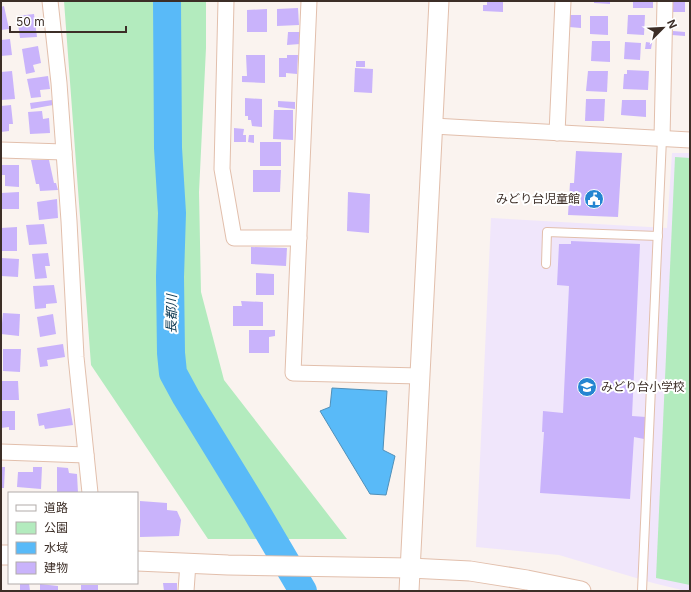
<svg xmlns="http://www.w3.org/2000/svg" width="691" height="592" viewBox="0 0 691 592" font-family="Inter,'Noto Sans JP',sans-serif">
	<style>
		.education { fill: #f0e6fb }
		.green { fill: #b3ebbe }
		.water { fill: #59baf8; stroke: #5090b9 }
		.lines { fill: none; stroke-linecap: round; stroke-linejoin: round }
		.river { stroke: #59baf8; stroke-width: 28 }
		.building { fill: #c9b3fb }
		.service-casing { stroke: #e2bfac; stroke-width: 10 }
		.minor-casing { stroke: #e2bfac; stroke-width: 17 }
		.tertiary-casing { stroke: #e2bfac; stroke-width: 21 }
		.service { stroke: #fff; stroke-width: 8 }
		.minor { stroke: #fff; stroke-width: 15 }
		.tertiary { stroke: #fff; stroke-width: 19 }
		.labels { text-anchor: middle; stroke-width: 4; stroke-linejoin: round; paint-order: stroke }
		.poi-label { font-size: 12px; fill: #3c2e27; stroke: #fff; text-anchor: end }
		.water-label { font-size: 13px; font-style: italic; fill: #103a53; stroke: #fff }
	</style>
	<rect width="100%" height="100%" fill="#faf3ef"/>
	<path class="education" d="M672 153H690V591H686L653 583 559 555 476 547 491 218 667 228Z"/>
	<g class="green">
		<path d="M64 1H206V48L199 192 201 292 224 380 347 539H208L91 365Z"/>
		<path d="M675 157 690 158V585L656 578Z"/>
	</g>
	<path class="water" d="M332 388 387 391 383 450 395 456 386 495 370 494 320 411 330 407Z"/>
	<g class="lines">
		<path class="river" d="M167 1 168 148 172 213 170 277 171 353 173 373 186 397 256 511 303 591"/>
	</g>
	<g class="building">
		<path d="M487 1H503V12L483 11V5H487Z"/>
		<path d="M594 1H610V4L594 3Z"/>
		<rect x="633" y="1" width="20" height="7"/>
		<rect x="673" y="1" width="12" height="11"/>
		<path d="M4 6 9 29 1 30V7Z"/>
		<path d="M298 8 299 25 277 26V9Z"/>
		<path d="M267 9V32H247V10Z"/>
		<path d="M34 14 37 37 20 38 17 16Z"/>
		<path d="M570 15H581V28L569 27Z"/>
		<path d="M628 15H645L644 35 627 34Z"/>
		<path d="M590 16H608V35L590 34Z"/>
		<path d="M673 31 685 32V36L672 35Z"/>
		<path d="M288 32H300V44L287 45Z"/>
		<path d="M10 39 12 55 1 56V40Z"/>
		<path d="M592 41H610V62L591 61Z"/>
		<path d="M625 42 641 43 640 60 624 59Z"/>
		<path d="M646 42 652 43 651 49H645Z"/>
		<path d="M38 46 41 63 33 65 35 72 26 74 22 49Z"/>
		<path d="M246 55H265V83L242 82V76H247Z"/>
		<path d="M287 55H298L297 74 286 73V77H279V58H287Z"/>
		<rect x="356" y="61" width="9" height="6"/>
		<path d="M355 68 373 69 372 93 354 92Z"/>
		<path d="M627 70 649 71 648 90 623 89 624 74H627Z"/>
		<path d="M12 71 15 99 1 100V72Z"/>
		<path d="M588 71H608L607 92 586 91Z"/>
		<path d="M48 76 50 89 40 90 41 97 31 98 27 79Z"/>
		<path d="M245 98 262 99V127L252 126 251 120H248V116H245Z"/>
		<path d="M586 99H605L604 121H585Z"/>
		<path d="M52 100 53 105 31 109 30 103Z"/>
		<path d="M622 100H646V117L621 115Z"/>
		<path d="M278 101 295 102V109L278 107Z"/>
		<path d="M11 105 13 124H9V131L1 132V106Z"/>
		<path d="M274 110H293V140L273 139Z"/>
		<path d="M42 111 43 119 49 118 50 133 30 134 28 112Z"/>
		<path d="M234 128 244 129 243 135H246V142H234Z"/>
		<path d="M249 135H254V143L248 142Z"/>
		<rect x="260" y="142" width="21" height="24"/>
		<path d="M576 151 622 153 618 217 568 215 570 183H574Z"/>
		<path d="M31 160H49L54 183H56L58 190 40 191 39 184H36Z"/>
		<path d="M1 165H19V187L5 186V175H1Z"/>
		<path d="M253 170H281L280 192H253Z"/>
		<path d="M19 192V209H2L1 193Z"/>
		<path d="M348 192 370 194 369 233 347 231Z"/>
		<path d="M57 199 58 218 39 220 37 202Z"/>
		<path d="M44 224 47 244 29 245 26 225Z"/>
		<path d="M17 227V251H1V228Z"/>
		<path d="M571 241 640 244 632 416 646 417 644 439 634 437 630 499 540 493 544 432H542L543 411 563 413 569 286 557 285 559 244H571Z"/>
		<path d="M251 247 287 248 286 266 251 264Z"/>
		<path d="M48 253 50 266H45L47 278 35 279 32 254Z"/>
		<path d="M1 258 19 259 18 277 1 276Z"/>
		<path d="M256 273 274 274V295H256Z"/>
		<path d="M54 285 57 303 46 304V308L35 309 33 286Z"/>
		<path d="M241 301 263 302V326H233V306H242Z"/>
		<path d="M3 313 20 314 19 336 1 334Z"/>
		<path d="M53 314 56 334 40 337 37 317Z"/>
		<path d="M249 330H275V336L269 337V353H249Z"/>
		<path d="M63 344 65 357 47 360 48 366 40 367 37 348Z"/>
		<path d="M3 349H21L20 372 3 371Z"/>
		<path d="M1 381H18L19 400H1Z"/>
		<path d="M70 408 73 425 45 429 44 425 39 426 37 414Z"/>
		<path d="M1 411H15V430H9V427L1 428Z"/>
		<path d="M1 467H5L4 488H1Z"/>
		<path d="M33 467H42L41 489 17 487 18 472H33Z"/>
		<path d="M57 467 68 468 69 473 77 474 78 493H57Z"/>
		<path d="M140 501 167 503V510L177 511 181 520 179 536 140 537Z"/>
		<path d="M20 583H29L30 591H20Z"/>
		<path d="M163 583H177V591H164Z"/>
		<path d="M40 584 58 586V591H40Z"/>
		<rect x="81" y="585" width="17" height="6"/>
	</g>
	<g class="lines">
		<defs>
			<g id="service">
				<path d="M546 264 547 232 658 236"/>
				<path d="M642 591 662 138"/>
			</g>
			<g id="minor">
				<path d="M50 1 59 83 69 221 76 357 90 493"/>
				<path d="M226 1 222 169 234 238H299"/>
				<path d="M309 1 293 373 420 376"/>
				<path d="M433 126 690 140"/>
				<path d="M557 133 563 1"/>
				<path d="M662 138 665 1"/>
				<path d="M1 150 64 152"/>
				<path d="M1 452 86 455"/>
				<path d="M186 591 188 563"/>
			</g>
			<g id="tertiary">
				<path d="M1 555H9"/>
				<path d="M137 561 228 565 410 568 470 571 527 580 581 591"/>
				<path d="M409 591 439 1"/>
			</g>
		</defs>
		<use href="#service" class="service-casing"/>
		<use href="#minor" class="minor-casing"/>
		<use href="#tertiary" class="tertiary-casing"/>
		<use href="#service" class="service"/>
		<use href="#minor" class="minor"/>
		<use href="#tertiary" class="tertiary"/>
	</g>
	<defs>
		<symbol id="civic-disc" viewBox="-11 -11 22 22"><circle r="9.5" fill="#2485d1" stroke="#fff"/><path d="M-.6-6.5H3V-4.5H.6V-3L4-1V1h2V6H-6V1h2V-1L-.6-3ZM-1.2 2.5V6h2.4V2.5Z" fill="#fff"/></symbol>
		<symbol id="school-disc" viewBox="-11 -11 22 22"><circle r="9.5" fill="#2485d1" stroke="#fff"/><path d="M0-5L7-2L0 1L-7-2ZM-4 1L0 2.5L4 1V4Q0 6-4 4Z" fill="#fff"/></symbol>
	</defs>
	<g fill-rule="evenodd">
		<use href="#civic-disc" x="583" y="188" width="22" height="22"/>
		<use href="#school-disc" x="576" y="376" width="22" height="22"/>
	</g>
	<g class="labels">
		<g class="poi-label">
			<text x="580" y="203">みどり台児童館</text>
			<text x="601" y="391" text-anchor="start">みどり台小学校</text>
		</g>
		<g class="water-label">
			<text transform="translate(171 314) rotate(-89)" y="5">長都川</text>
		</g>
	</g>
	<rect width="691" height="592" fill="none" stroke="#3c2e27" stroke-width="4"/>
	<rect x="8" y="492" width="130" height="92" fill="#ffffff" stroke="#b1aba9"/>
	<rect x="16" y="505" width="20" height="6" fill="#ffffff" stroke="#b1aba9"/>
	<text x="44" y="512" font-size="12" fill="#3c2e27">道路</text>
	<rect x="16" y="522" width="20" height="12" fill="#b3ebbe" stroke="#b1aba9"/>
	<text x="44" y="532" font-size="12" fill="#3c2e27">公園</text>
	<rect x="16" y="542" width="20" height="12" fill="#59baf8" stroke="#b1aba9"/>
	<text x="44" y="552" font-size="12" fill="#3c2e27">水域</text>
	<rect x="16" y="562" width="20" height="12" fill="#c9b3fb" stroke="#b1aba9"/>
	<text x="44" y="572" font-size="12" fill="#3c2e27">建物</text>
	<g transform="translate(663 28) rotate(66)" stroke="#ffffff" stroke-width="3" paint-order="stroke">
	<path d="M0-3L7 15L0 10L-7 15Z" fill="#3c2e27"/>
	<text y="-6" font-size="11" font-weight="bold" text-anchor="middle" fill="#3c2e27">N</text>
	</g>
	<path d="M10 26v6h116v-6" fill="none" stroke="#3c2e27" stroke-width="2"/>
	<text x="16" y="26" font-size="12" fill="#3c2e27" stroke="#ffffff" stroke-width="3" paint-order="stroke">50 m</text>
</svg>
